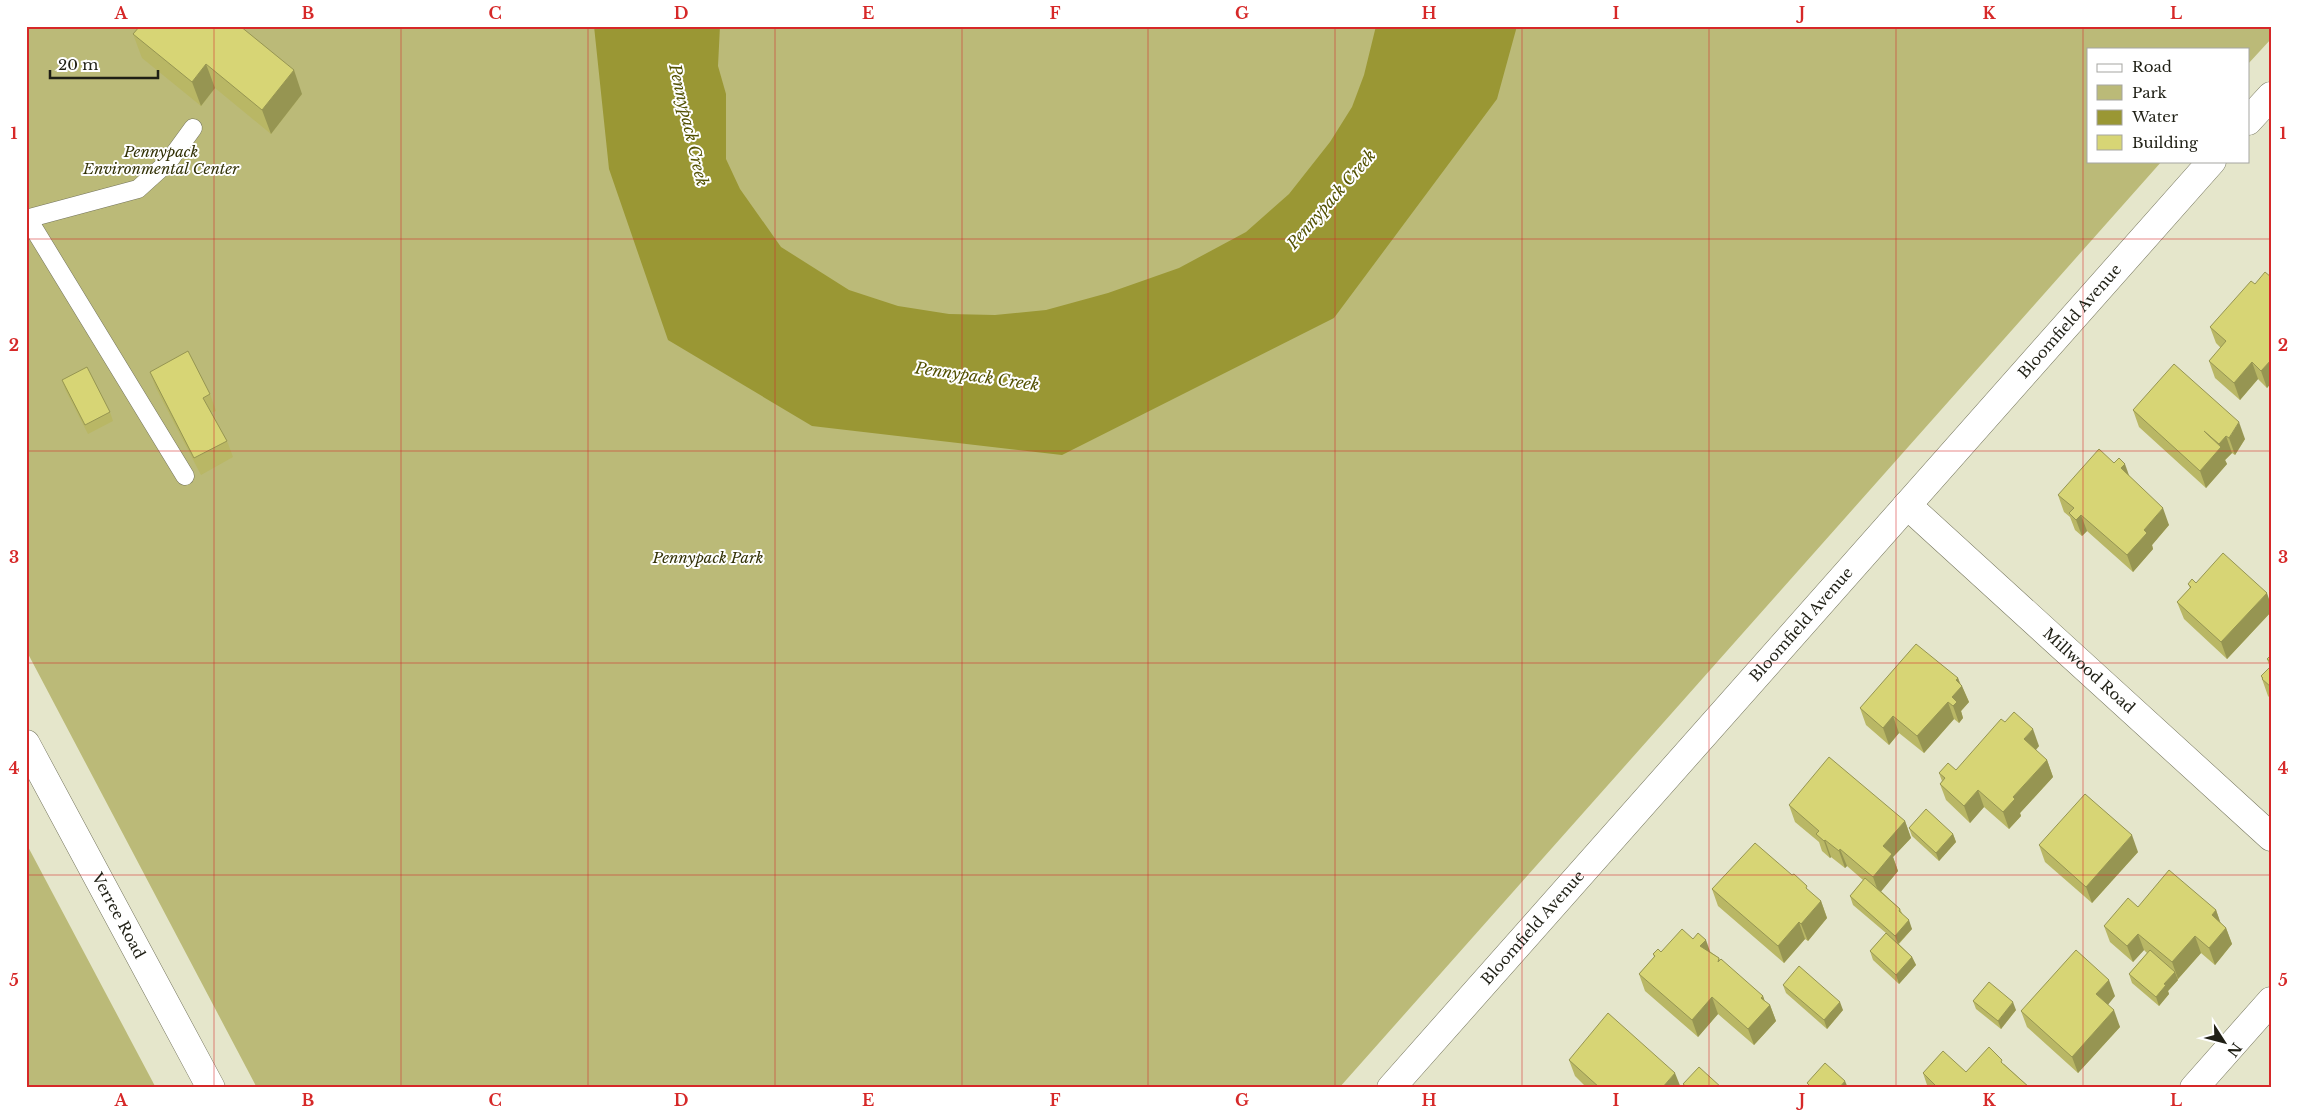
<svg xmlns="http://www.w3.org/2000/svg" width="2297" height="1114" viewBox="0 0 2297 1114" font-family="'Libre Baskerville',serif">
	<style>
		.green { fill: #bbba78 }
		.water { fill: #9a9734 }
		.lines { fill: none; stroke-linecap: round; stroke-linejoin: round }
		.lane-casing { stroke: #75755d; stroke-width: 19 }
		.street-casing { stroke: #75755d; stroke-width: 29 }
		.secondary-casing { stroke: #75755d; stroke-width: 29 }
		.lane { stroke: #fff; stroke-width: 18 }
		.street { stroke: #fff; stroke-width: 28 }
		.secondary { stroke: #fff; stroke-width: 28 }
		.wall { fill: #b9b765 }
		.shaded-wall { fill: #969552 }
		.building { fill: #d7d575; stroke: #969552 }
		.grid { fill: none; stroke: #d62828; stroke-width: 1; stroke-opacity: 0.55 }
		.labels { text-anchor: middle; stroke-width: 4; stroke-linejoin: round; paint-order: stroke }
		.park-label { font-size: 15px; font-style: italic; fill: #333207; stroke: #fff }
		.street-label { font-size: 15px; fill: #1f1f15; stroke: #fff }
		.water-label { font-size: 16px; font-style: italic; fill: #535102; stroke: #fff }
		.neatline { fill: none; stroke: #d62828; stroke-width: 2 }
		.grid-label { font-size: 16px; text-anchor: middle; font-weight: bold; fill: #d62828 }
	</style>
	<rect width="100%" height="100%" fill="#e5e6cb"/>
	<g class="green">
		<path d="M26 26H2271V39L2248 64V49H2088V161H2162L1339 1088H257L26 650Z"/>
		<path d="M26 843 156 1088H26Z"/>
	</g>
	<path class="water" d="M594 26H720L718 66 726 94V159L740 189 781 247 849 290 898 306 949 314 995 315 1046 310 1108 293 1179 268 1246 232 1289 194 1330 142 1352 107 1364 75 1376 26H1517L1497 99 1334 318 1062 455 812 426 668 340 609 169Z"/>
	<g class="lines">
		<defs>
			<g id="lane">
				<path d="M26 219 138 189 169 161 193 128"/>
				<path d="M28 219 185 476"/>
			</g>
			<g id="street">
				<path d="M2248 121 2271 96"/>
				<path id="s1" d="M1907 505 2271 837"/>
				<path id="s2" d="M1391 1088 2212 161"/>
				<path d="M2194 1088 2271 1001"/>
			</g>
			<g id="secondary">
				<path id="s3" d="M26 744 211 1088"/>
			</g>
		</defs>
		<use href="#lane" class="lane-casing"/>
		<use href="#street" class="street-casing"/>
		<use href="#secondary" class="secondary-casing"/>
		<use href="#lane" class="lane"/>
		<use href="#street" class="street"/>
		<use href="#secondary" class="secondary"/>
	</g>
	<g class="wall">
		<path d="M133 34 302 94 271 134 215 88 201 106 142 58Z"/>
		<path d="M2271 277V383L2267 388 2258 379 2240 400 2215 378 2209 361 2221 348 2216 343 2210 327 2255 284Z"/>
		<path d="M150 372 210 394 216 411 211 413 227 441 233 457 201 475 156 388Z"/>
		<path d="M62 380 110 412 113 421 88 434 65 389Z"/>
		<path d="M2133 410 2245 439 2235 455 2232 453 2225 460 2227 464 2206 488 2139 427Z"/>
		<path d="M2129 476 2169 525 2152 545 2153 549 2133 572 2087 531 2082 536 2075 530 2070 517 2064 512 2058 495Z"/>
		<path d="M2196 583 2271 605V612L2227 659 2184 619 2177 602 2190 588 2188 584Z"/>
		<path d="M2271 655V699L2268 696 2261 676 2270 667 2267 659Z"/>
		<path d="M1958 678 1969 702 1961 711 1963 718 1959 723 1954 719 1924 753 1899 733 1889 745 1866 725 1860 708Z"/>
		<path d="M2005 722 2039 746 2036 750 2047 760 2053 777 2020 813 2021 816 2009 829 1984 807 1970 823 1946 800 1940 784 1942 781 1939 773 1956 770Z"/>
		<path d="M1789 805 1905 821 1911 838 1893 857 1898 871 1881 891 1900 909 1903 915 1912 929 1899 944 1912 957 1916 965 1899 984 1873 960 1870 951 1886 933 1853 905 1850 896 1863 880 1847 866 1845 868 1831 857 1830 858 1822 851 1819 842 1795 822Z"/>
		<path d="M1909 828 1953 834 1956 842 1939 861 1912 836Z"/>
		<path d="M2039 845 2138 852 2092 903 2045 862Z"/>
		<path d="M1712 889 1809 891 1821 901 1827 918 1808 941 1805 939 1784 963 1718 906Z"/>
		<path d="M2138 907 2216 910 2220 922 2226 928 2232 944 2215 965 2201 953 2178 979H2177L2178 980 2168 991 2169 994 2159 1006 2132 983 2129 974 2147 953 2144 950 2133 962 2110 942 2104 926Z"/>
		<path d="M1693 939 1719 958 1720 960 1763 996 1764 1000 1770 1005 1776 1021 1754 1045 1718 1014 1698 1037 1645 991 1639 974 1654 957 1653 954 1661 952Z"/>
		<path d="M1783 985 1843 1010 1827 1029 1786 993Z"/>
		<path d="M2115 996 2108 1004 2120 1027 2078 1073 2027 1027 2021 1011Z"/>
		<path d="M1973 1001 2016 1010 2001 1029 1976 1009Z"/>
		<path d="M1569 1060 1681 1088H1587L1575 1076Z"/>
		<path d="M2004 1064 2030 1088H1928L1923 1073 1966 1072Z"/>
	</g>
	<g class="shaded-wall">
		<path d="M206 64 215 88 201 106 192 82Z"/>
		<path d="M294 70 302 94 271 134 262 110Z"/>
		<path d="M2271 360V383L2267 388 2261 371Z"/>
		<path d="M2252 362 2258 379 2240 400 2234 383Z"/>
		<path d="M2239 422 2245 439 2235 455 2229 438Z"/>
		<path d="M2226 436 2232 453 2225 460 2227 464 2206 488 2200 471 2220 448 2219 444Z"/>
		<path d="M2125 464 2131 481 2121 468Z"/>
		<path d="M2163 508 2169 525 2152 545 2153 549 2133 572 2127 555 2144 530Z"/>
		<path d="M2081 515 2087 531 2082 536 2076 520Z"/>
		<path d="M2267 593 2271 605V612L2227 659 2221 642Z"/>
		<path d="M1958 678 1961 687 1962 686 1969 702 1961 711 1963 718 1959 723 1953 706 1952 697 1956 680Z"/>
		<path d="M1948 702 1954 719 1924 753 1917 736Z"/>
		<path d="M1893 716 1899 733 1889 745 1883 728Z"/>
		<path d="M2033 729 2039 746 2030 756 2024 739Z"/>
		<path d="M2047 760 2053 777 2020 813 2021 816 2009 829 2003 812 2013 797Z"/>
		<path d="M1978 790 1984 807 1970 823 1964 806Z"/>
		<path d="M1905 821 1911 838 1893 857 1898 871 1879 894 1873 877 1883 846Z"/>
		<path d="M1953 834 1956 842 1939 861 1936 853Z"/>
		<path d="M2132 835 2138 852 2092 903 2086 887Z"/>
		<path d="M1825 840 1831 857 1830 858 1824 841Z"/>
		<path d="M1840 849 1847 866 1845 868 1839 851Z"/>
		<path d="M1821 901 1827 918 1808 941 1801 924Z"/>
		<path d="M2216 910 2222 927 2212 915Z"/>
		<path d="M1909 920 1912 929 1898 944 1895 936Z"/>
		<path d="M1799 922 1805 939 1784 963 1778 946Z"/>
		<path d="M2226 928 2232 944 2215 965 2209 948Z"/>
		<path d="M2138 934 2144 950 2133 962 2127 946Z"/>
		<path d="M2195 936 2201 953 2178 979 2172 962Z"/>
		<path d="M1706 940 1712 957 1700 946Z"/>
		<path d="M1912 957 1916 965 1899 984 1896 975Z"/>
		<path d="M2175 972 2178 980 2168 991 2169 994 2159 1006 2156 997 2164 984Z"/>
		<path d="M2109 980 2115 996 2103 1011 2096 994Z"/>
		<path d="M1763 996 1767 1007 1770 1005 1776 1021 1754 1045 1748 1029Z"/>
		<path d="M1712 997 1718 1014 1698 1037 1692 1020Z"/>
		<path d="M1840 1002 1843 1010 1827 1029 1824 1020Z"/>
		<path d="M2013 1002 2016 1010 2001 1029 1998 1021Z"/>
		<path d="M2114 1010 2120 1027 2078 1073 2072 1057Z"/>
		<path d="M1675 1073 1681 1088H1662Z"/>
		<path d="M1845 1081 1848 1088H1839Z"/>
	</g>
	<g class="building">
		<path d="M140 26H240L294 70 262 110 206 64 192 82 133 34Z"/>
		<path d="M2265 272 2271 277V360L2261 371 2252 362 2234 383 2209 361 2226 341 2210 327 2251 281 2255 284Z"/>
		<path d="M188 351 210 394 203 398 227 441 194 458 150 372Z"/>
		<path d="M2174 364 2239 422 2229 438 2226 436 2219 444 2204 431 2221 447 2200 471 2133 410Z"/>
		<path d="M87 367 110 412 85 425 62 380Z"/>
		<path d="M2099 449 2114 463 2119 458 2125 464 2121 468 2163 508 2144 530 2147 533 2127 555 2081 515 2076 520 2069 513 2074 508 2058 495Z"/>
		<path d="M2223 553 2267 593 2221 642 2177 602 2191 587 2188 584 2192 579 2196 583Z"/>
		<path d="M1916 644 1958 678 1956 680 1962 686 1952 697 1957 702 1953 706 1948 702 1917 736 1893 716 1883 728 1860 708Z"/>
		<path d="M2271 655V662L2267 659Z"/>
		<path d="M2271 666V687L2262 679 2263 678 2261 676Z"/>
		<path d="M2014 712 2033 729 2024 739 2047 760 2013 797 2015 799 2003 812 1978 790 1964 806 1940 784 1945 778 1939 773 1948 763 1956 770 2001 719 2005 722Z"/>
		<path d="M1829 757 1905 821 1883 846 1892 854 1873 877 1840 849 1839 851 1825 840 1824 841 1816 834 1819 831 1789 805Z"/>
		<path d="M2085 794 2132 835 2086 887 2039 845Z"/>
		<path d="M1926 809 1953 834 1936 853 1909 828Z"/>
		<path d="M1755 843 1792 875 1794 874 1807 886 1806 888 1821 901 1801 924 1799 922 1778 946 1712 889Z"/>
		<path d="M2169 870 2216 910 2212 915 2226 928 2209 948 2195 936 2172 962 2138 934 2127 946 2104 926 2128 898 2138 907Z"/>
		<path d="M1865 878 1900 909 1899 911 1909 920 1895 936 1850 896Z"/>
		<path d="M1682 929 1693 939 1698 933 1706 940 1700 946 1719 958 1718 962 1721 959 1763 996 1761 998 1770 1005 1748 1029 1712 997 1692 1020 1639 974 1655 956 1653 954 1658 949 1661 952Z"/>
		<path d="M1886 933 1912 957 1896 975 1870 951Z"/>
		<path d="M2076 950 2109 980 2096 994 2114 1010 2072 1057 2021 1011Z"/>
		<path d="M2150 950 2175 972 2164 984 2166 985 2156 997 2129 974Z"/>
		<path d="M1799 966 1840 1002 1824 1020 1783 985Z"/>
		<path d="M1989 982 2013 1002 1998 1021 1973 1001Z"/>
		<path d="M1608 1013 1675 1073 1662 1088H1600L1569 1060Z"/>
		<path d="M1989 1047 2002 1060 2001 1062 2030 1088H1938L1923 1073 1943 1051 1966 1072Z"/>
		<path d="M1825 1063 1845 1081 1839 1088H1812L1807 1083Z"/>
		<path d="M1699 1067 1722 1088H1688L1683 1084Z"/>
	</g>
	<path class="grid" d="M214 26V1088M401 26V1088M588 26V1088M775 26V1088M962 26V1088M1148 26V1088M1335 26V1088M1522 26V1088M1709 26V1088M1896 26V1088M2083 26V1088M26 239H2271M26 451H2271M26 663H2271M26 875H2271"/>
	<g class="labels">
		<g class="park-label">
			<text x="161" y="157">Pennypack<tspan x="161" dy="17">Environmental Center</tspan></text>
			<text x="708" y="563">Pennypack Park</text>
		</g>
		<g class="street-label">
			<text dy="5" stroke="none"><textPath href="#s2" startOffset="1024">Bloomfield Avenue</textPath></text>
			<text dy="5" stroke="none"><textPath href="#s2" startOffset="619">Bloomfield Avenue</textPath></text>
			<text dy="5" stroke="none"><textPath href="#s1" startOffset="246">Millwood Road</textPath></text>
			<text dy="5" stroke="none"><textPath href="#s3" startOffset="195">Verree Road</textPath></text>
			<text dy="5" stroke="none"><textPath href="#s2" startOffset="214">Bloomfield Avenue</textPath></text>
		</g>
		<g class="water-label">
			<text transform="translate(689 125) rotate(77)" y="6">Pennypack Creek</text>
			<text transform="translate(1331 199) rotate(-49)" y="6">Pennypack Creek</text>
			<text transform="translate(977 376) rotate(8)" y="6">Pennypack Creek</text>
		</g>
	</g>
	<rect width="2297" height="1114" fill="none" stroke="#ffffff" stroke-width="55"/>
	<rect x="2087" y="48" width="162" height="115" fill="#ffffff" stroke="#a5a5a1"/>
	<rect x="2097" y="64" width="25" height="8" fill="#ffffff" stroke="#a5a5a1"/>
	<text x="2132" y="72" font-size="15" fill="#1f1f15">Road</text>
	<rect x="2097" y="85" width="25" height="15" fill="#bbba78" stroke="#a5a5a1"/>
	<text x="2132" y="98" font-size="15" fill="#1f1f15">Park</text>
	<rect x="2097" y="110" width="25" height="15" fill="#9a9734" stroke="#a5a5a1"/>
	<text x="2132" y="122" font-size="15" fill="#1f1f15">Water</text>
	<rect x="2097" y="135" width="25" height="15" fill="#d7d575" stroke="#a5a5a1"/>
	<text x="2132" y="148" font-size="15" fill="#1f1f15">Building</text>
	<g transform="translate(2224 1042) rotate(126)" stroke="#ffffff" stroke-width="4" paint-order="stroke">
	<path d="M0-4L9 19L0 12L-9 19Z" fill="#1f1f15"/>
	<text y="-8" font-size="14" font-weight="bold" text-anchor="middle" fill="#1f1f15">N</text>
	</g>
	<path d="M50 70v8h108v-8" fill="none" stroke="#1f1f15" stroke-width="2.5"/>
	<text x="58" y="70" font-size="15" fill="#1f1f15" stroke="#ffffff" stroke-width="4" paint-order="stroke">20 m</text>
	<rect x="28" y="28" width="2242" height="1058" class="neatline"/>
	<g class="grid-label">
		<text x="121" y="19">A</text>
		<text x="308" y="19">B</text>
		<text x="495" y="19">C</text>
		<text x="681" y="19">D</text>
		<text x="868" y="19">E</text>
		<text x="1055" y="19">F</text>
		<text x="1242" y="19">G</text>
		<text x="1429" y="19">H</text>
		<text x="1616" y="19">I</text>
		<text x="1802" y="19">J</text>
		<text x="1989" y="19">K</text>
		<text x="2176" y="19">L</text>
		<text x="14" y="139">1</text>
		<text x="2283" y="139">1</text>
		<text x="14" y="351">2</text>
		<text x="2283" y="351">2</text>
		<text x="14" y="563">3</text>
		<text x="2283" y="563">3</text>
		<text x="14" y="774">4</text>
		<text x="2283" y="774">4</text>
		<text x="14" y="986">5</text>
		<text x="2283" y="986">5</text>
		<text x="121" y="1106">A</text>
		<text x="308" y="1106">B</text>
		<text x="495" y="1106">C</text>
		<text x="681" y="1106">D</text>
		<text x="868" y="1106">E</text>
		<text x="1055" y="1106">F</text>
		<text x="1242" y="1106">G</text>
		<text x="1429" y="1106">H</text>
		<text x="1616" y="1106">I</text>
		<text x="1802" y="1106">J</text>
		<text x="1989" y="1106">K</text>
		<text x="2176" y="1106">L</text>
	</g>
</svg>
